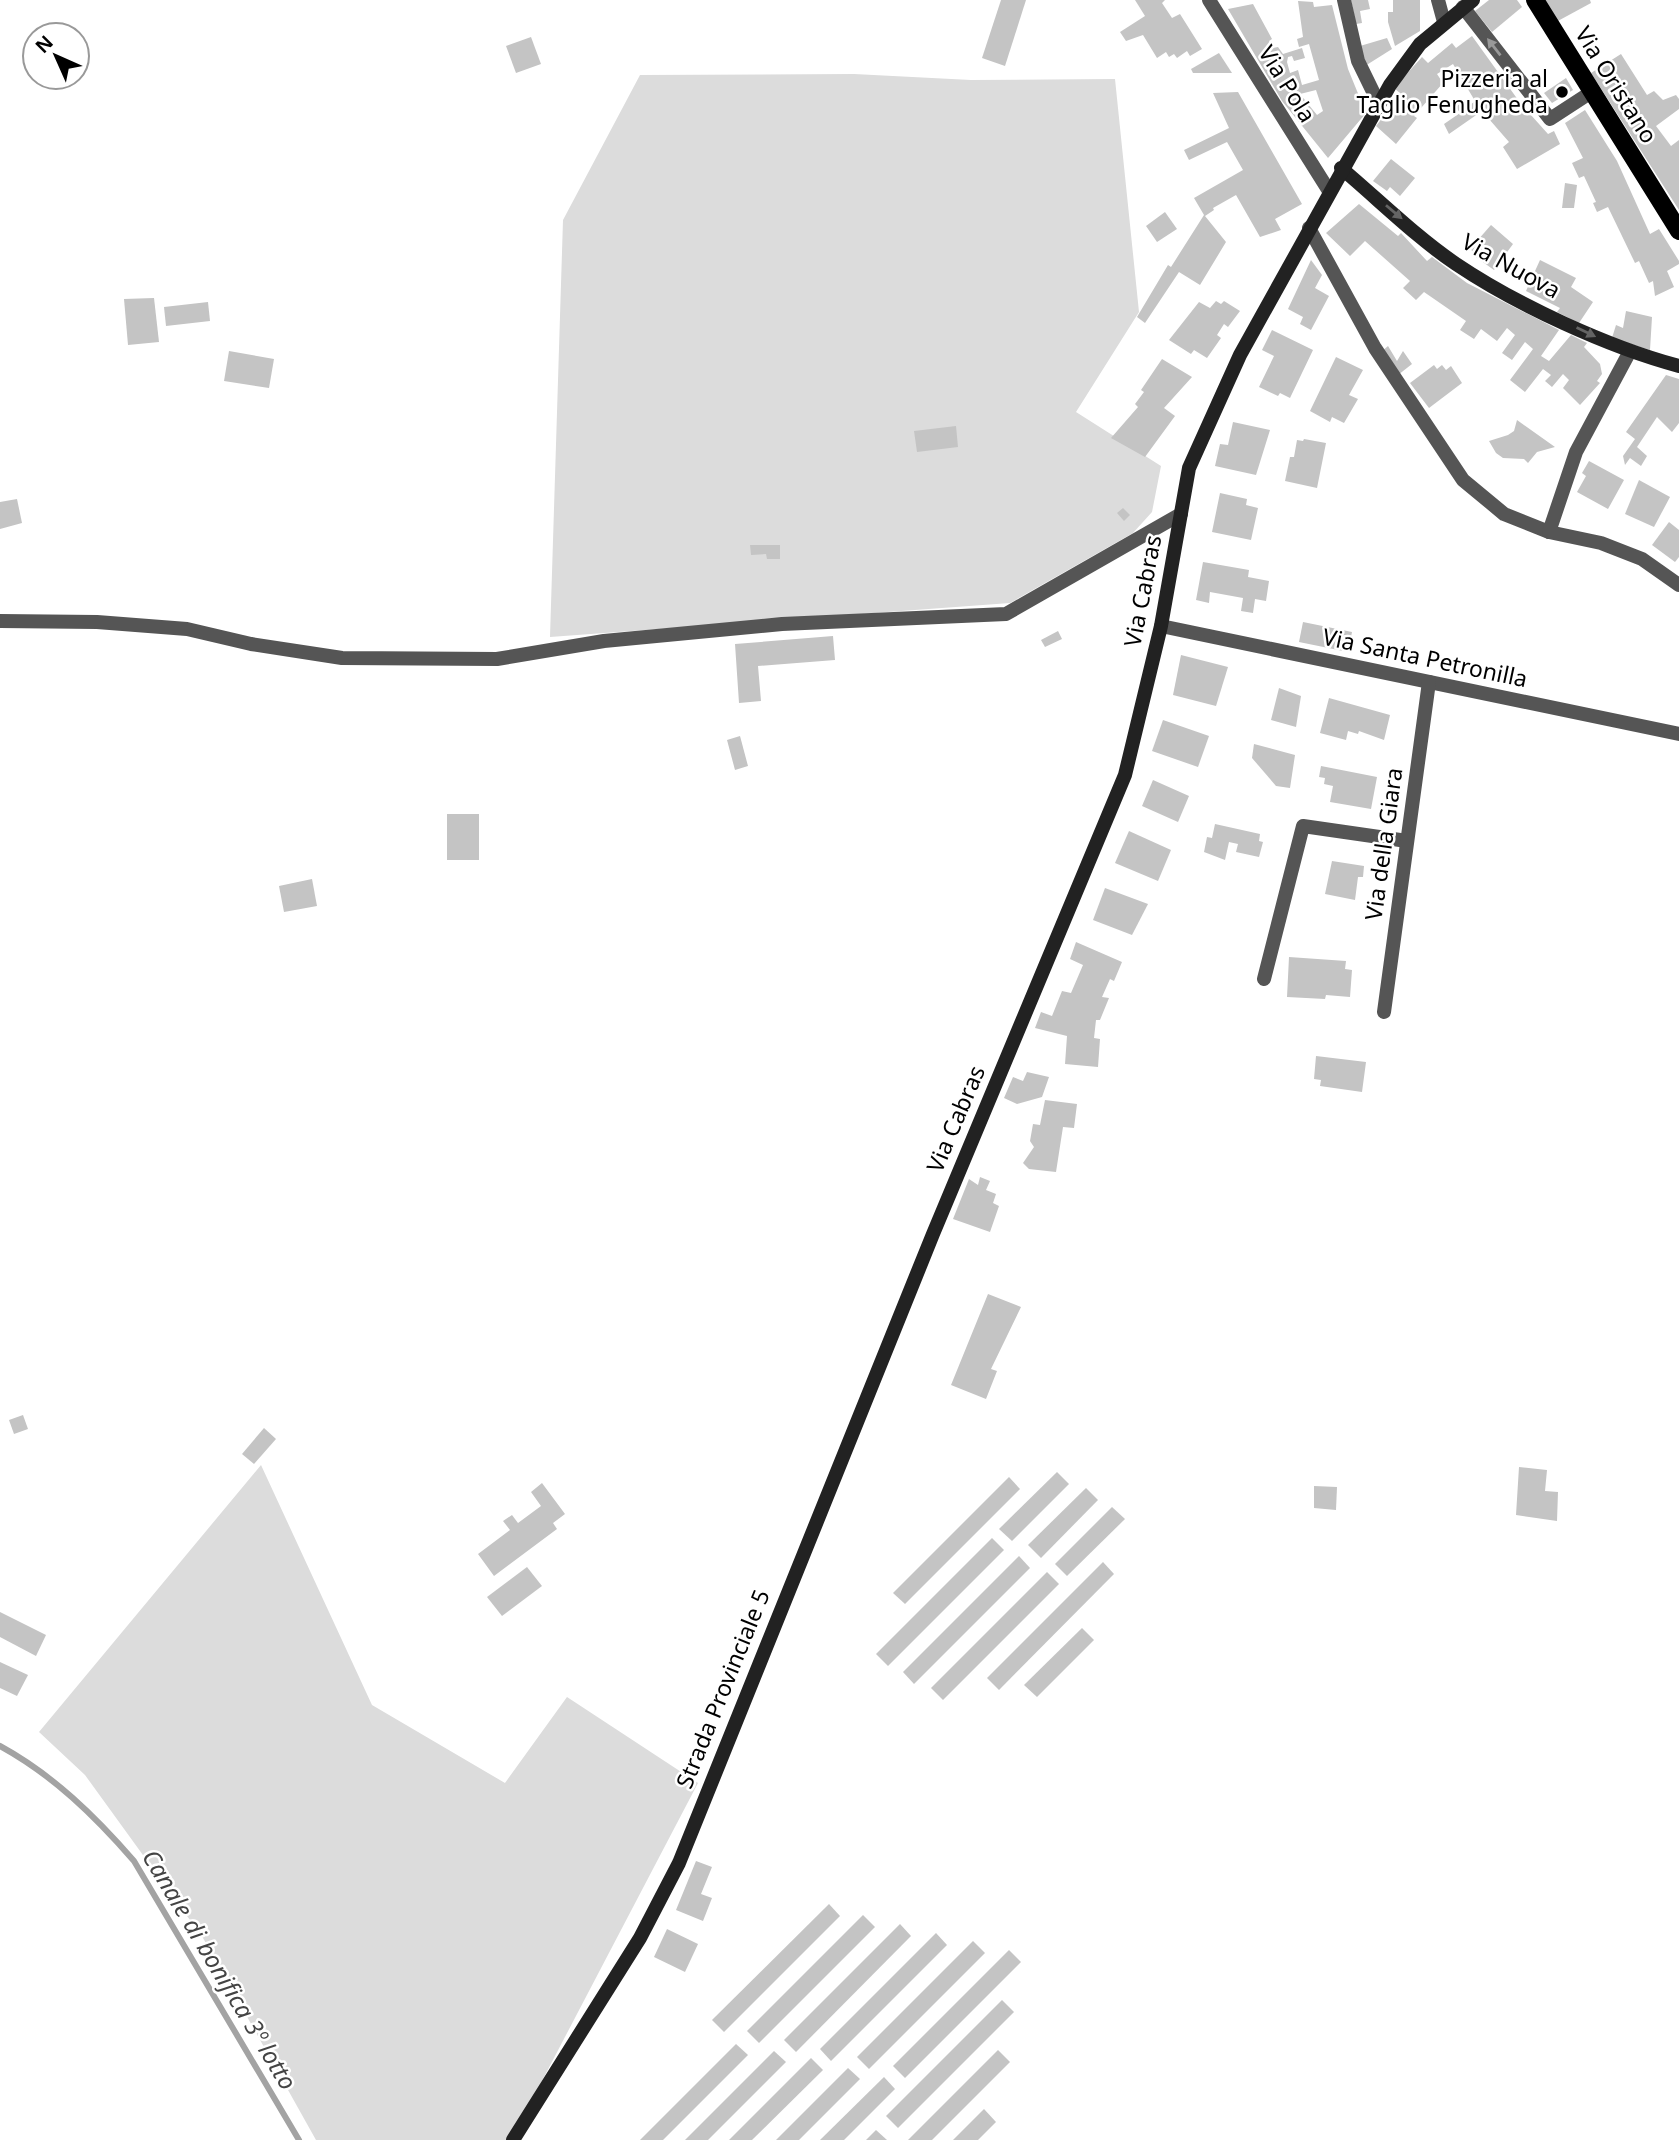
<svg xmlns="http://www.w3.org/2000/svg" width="1679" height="2140" viewBox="0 0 1679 2140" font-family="'Noto Sans',sans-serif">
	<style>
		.green { fill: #dcdcdc }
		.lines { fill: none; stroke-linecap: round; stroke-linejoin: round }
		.stream { stroke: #a3a3a3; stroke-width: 6 }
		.building { fill: #c4c4c4; fill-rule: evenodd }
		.street { stroke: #555; stroke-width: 14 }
		.secondary { stroke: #222; stroke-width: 14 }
		.primary { stroke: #000; stroke-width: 18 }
		.oneway { fill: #999 }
		.oneway2 { fill: #646464 }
		.poi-dot { fill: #000; stroke: #fff; stroke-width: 2.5 }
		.labels { text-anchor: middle; stroke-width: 5; stroke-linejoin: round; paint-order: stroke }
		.poi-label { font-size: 23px; fill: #000; stroke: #fff; text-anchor: end }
		.street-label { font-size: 23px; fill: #000; stroke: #fff }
		.water-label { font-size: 24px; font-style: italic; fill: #444; stroke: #fff }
	</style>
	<rect width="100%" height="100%" fill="#fff"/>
	<g class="green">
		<path d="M854 74 971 80 1115 79 1139 312 1076 412 1161 466 1152 512 1133 533 1010 603 550 637 563 220 640 75Z"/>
		<path d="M261 1465 372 1705 505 1783 567 1697 698 1783 511 2140H316L203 1938 85 1775 39 1732Z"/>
	</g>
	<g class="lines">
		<path class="stream" d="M0 1746C53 1775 95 1816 134 1861L299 2140"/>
	</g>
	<g class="building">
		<path d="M1001 0H1026L1005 66 982 58Z"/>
		<path d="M1135 0H1165L1162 3 1172 18 1180 14 1202 49 1190 56 1187 51 1177 58 1174 54 1169 57 1166 52 1157 58 1143 35 1126 41 1120 32 1145 16Z"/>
		<path d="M1351 0H1368L1370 9 1360 11 1362 23 1356 24Z"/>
		<path d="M1393 0H1420V31L1395 46 1388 22V12H1393Z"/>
		<path d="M1489 0H1517L1522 7 1492 32 1475 11Z"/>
		<path d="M1543 0H1590L1591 3 1556 22Z"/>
		<path d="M1298 1 1313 2 1314 7 1332 5 1348 69 1366 113 1328 158 1282 101 1228 9 1253 4 1272 39 1269 41 1273 48 1278 47 1283 54 1302 48 1305 58 1294 61 1292 56 1288 57 1287 62 1290 73 1298 70 1302 85 1319 80 1309 44 1299 47 1297 39 1303 37ZM1316 90 1323 111 1317 115 1300 94Z"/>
		<path d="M1472 36 1521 104 1548 134 1554 131 1560 144 1517 169 1503 147 1509 142 1482 111 1449 134 1444 124 1460 113 1456 107 1464 100 1469 106 1475 101 1453 64 1437 74 1443 83 1414 116 1417 118 1396 144 1376 126 1401 94 1394 88 1422 57 1428 63 1452 43 1456 48Z"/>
		<path d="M531 37 541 64 516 73 506 46Z"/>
		<path d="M1387 38 1392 49 1365 66 1360 46Z"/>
		<path d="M1219 53 1232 73H1193L1191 69Z"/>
		<path d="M1621 54 1647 95 1654 91 1663 100 1676 95 1679 99V109L1656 126 1671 146 1679 140V210L1591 73Z"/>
		<path d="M1566 78 1573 90 1552 103 1544 93Z"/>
		<path d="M1238 92 1302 204 1275 219 1281 230 1260 237 1236 195 1213 208 1214 210 1205 216 1226 242 1200 285 1179 272 1145 323 1137 317 1168 265 1171 267 1204 215 1194 198 1243 170 1227 142 1189 160 1184 150 1229 128 1213 93Z"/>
		<path d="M1585 110 1617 161 1650 234 1659 229 1679 261V264L1667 271 1674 287 1655 296 1653 281 1649 283 1639 261 1635 263 1608 207 1597 212 1593 203 1596 202 1584 176 1579 178 1572 163 1583 158 1565 123Z"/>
		<path d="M1391 159 1415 178 1400 196 1390 187 1387 191 1373 181Z"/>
		<path d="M1565 183 1577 185 1574 208H1562Z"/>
		<path d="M1359 204 1398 236 1401 233 1427 261 1432 257 1467 283 1559 330 1541 356 1549 361 1571 335 1587 343 1584 347 1600 364 1602 374 1597 381 1600 383 1580 405 1563 388 1569 380 1563 374 1552 387 1545 381 1551 375 1543 369 1525 392 1510 380 1533 349 1525 342 1512 360 1502 353 1515 335 1507 328 1497 341 1481 329 1474 339 1460 330 1466 321 1424 292 1416 300 1403 288 1410 281 1365 241 1350 256 1326 233Z"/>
		<path d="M1165 212 1177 229 1157 242 1146 226Z"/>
		<path d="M1491 225 1513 244 1494 270 1473 255 1475 253 1470 249Z"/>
		<path d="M1311 260 1322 275 1315 288 1329 296 1311 330 1300 324 1303 317 1288 309Z"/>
		<path d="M1540 260 1576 278 1571 287 1593 302 1579 323 1557 312 1560 308 1526 291Z"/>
		<path d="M154 298 159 342 128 345 124 299Z"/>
		<path d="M1216 301 1221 304 1224 301 1240 311 1228 327 1224 324 1217 335 1221 338 1207 358 1194 350 1191 354 1169 340 1199 302 1210 308Z"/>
		<path d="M208 302 210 321 166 326 164 307Z"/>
		<path d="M1626 311 1652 317 1650 350 1612 338 1616 325 1623 328Z"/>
		<path d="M1272 330 1313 350 1290 398 1280 393 1278 396 1259 387 1274 356 1262 350Z"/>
		<path d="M1388 346 1397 361 1403 351 1412 364 1398 375 1381 352Z"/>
		<path d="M229 351 274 359 269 388 224 381Z"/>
		<path d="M1336 357 1363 370 1349 395 1358 399 1344 423 1332 417 1330 422 1310 411Z"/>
		<path d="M1162 359 1192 377 1164 408 1175 416 1145 457 1111 438 1138 407 1135 404 1144 392 1141 390Z"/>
		<path d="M1434 365 1437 369 1442 365 1446 370 1451 366 1462 383 1429 408 1410 383Z"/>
		<path d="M1666 375 1679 379V423L1672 432 1657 417 1637 447 1647 456 1641 466 1630 458 1625 465 1623 456 1635 439 1626 432Z"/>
		<path d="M1517 420 1555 447 1537 452 1528 463 1524 459 1503 458 1496 453 1489 441 1508 435 1514 431Z"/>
		<path d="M1233 422 1270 430 1256 475 1215 466 1220 444 1228 445Z"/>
		<path d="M956 426 958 447 917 452 914 431Z"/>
		<path d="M1304 439 1326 443 1317 488 1285 481 1290 457H1294L1297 440 1303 441Z"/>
		<path d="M1589 461 1624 480 1608 509 1577 492 1586 476 1582 473Z"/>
		<path d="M1639 480 1670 497 1654 527 1625 514Z"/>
		<path d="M1220 493 1247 499 1246 505 1258 508 1251 540 1212 532Z"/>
		<path d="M17 499 22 523 0 529V502Z"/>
		<path d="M1123 508 1130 515 1124 521 1117 513Z"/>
		<path d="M1669 522 1679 530V557L1675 562 1652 545Z"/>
		<path d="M750 545H780V559H767L766 554 751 555Z"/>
		<path d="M1203 562 1249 570 1248 577 1269 581 1266 601 1255 599 1253 613 1241 611 1243 598 1210 592 1209 603 1196 600Z"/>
		<path d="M1303 622 1352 632 1348 652 1299 642Z"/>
		<path d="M1058 631 1062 639 1045 647 1041 640Z"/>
		<path d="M833 636 835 660 758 666 761 701 739 703 735 644Z"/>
		<path d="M1181 655 1228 667 1216 706 1173 695Z"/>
		<path d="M1279 688 1301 696 1296 727 1271 720Z"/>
		<path d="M1329 698 1390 715 1384 740 1359 731 1358 734 1348 731 1346 740 1320 733Z"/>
		<path d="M1163 720 1209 736 1198 767 1152 751Z"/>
		<path d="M740 736 748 766 735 770 727 740Z"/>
		<path d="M1254 744 1295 755 1290 788 1276 786 1252 758Z"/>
		<path d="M1321 766 1377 777 1371 809 1330 802 1333 786 1324 784 1325 778 1319 777Z"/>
		<path d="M1153 780 1189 796 1178 822 1142 806Z"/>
		<rect x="447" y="814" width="32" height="46"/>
		<path d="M1215 824 1260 834 1259 841 1263 842 1259 857 1236 852 1238 844 1229 842 1225 860 1204 852 1207 837 1212 838Z"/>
		<path d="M1129 831 1171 850 1158 881 1115 863Z"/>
		<path d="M1332 861 1364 866 1363 877H1358L1355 900 1325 894Z"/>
		<path d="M312 879 317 906 284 912 279 886Z"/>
		<path d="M1105 888 1148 904 1132 935 1093 920Z"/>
		<path d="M1076 942 1122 962 1114 981 1110 979 1102 997 1109 998 1100 1020H1096L1094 1038 1100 1039 1098 1067 1065 1064 1067 1036 1035 1028 1041 1012 1052 1016 1062 991 1071 993 1083 965 1070 959Z"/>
		<path d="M1289 957 1346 961 1345 969 1352 970 1350 997 1326 995 1325 999 1287 997Z"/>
		<path d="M1316 1056 1366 1062 1362 1092 1320 1086 1321 1080 1314 1079Z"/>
		<path d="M1027 1072 1049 1077 1042 1097 1017 1104 1004 1098 1013 1077 1023 1081Z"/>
		<path d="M1045 1100 1077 1104 1074 1128 1063 1127 1056 1172 1029 1169 1023 1163 1034 1147 1030 1141 1033 1124 1040 1125Z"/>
		<path d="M980 1177 990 1181 986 1190 996 1194 993 1203 999 1206 990 1232 953 1219 969 1179 978 1185Z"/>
		<path d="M988 1294 1021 1307 991 1369 997 1371 986 1399 951 1385Z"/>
		<path d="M23 1415 28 1429 14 1434 9 1420Z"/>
		<path d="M264 1428 276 1439 254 1464 242 1454Z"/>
		<path d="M1519 1467 1547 1470 1545 1491 1558 1492 1557 1521 1516 1515Z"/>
		<path d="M1057 1472 1069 1484 1012 1541 999 1529Z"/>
		<path d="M1009 1477 1020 1489 905 1604 893 1593Z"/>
		<path d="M542 1483 565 1514 553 1523 557 1529 494 1576 478 1554 510 1530 503 1521 512 1515 518 1523 541 1506 531 1492Z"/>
		<path d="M1314 1486 1337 1487 1336 1510 1314 1508Z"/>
		<path d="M1086 1488 1098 1500 1041 1558 1028 1545Z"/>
		<path d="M1112 1507 1125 1519 1067 1576 1055 1564Z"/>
		<path d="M992 1538 1004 1550 888 1666 876 1654Z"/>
		<path d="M1019 1556 1030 1568 914 1684 903 1672Z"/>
		<path d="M1103 1562 1114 1574 999 1690 987 1678Z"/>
		<path d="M527 1567 542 1586 502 1616 487 1597Z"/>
		<path d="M1047 1572 1059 1584 943 1700 931 1688Z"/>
		<path d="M0 1612 46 1635 36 1656 0 1637Z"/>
		<path d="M1082 1628 1094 1640 1037 1697 1024 1685Z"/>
		<path d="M0 1662 28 1675 17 1696 0 1688Z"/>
		<path d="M696 1861 712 1867 701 1894 712 1898 703 1921 676 1910Z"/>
		<path d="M829 1904 840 1916 724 2032 712 2020Z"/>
		<path d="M863 1915 875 1927 759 2043 747 2031Z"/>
		<path d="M900 1924 911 1936 796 2052 784 2040Z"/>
		<path d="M667 1929 698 1944 685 1972 654 1957Z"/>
		<path d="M936 1933 947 1945 831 2061 820 2049Z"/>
		<path d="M973 1941 985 1953 869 2069 857 2057Z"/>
		<path d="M1009 1950 1021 1962 905 2078 893 2066Z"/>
		<path d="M1002 2000 1014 2012 898 2128 886 2116Z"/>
		<path d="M736 2044 748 2055 663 2140H640Z"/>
		<path d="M998 2050 1010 2062 932 2140H908Z"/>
		<path d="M774 2051 786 2062 708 2140H685Z"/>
		<path d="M811 2058 823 2070 752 2140H729Z"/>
		<path d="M848 2068 860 2079 799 2140H776Z"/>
		<path d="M884 2077 895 2089 844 2140H820Z"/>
		<path d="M984 2109 996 2122 978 2140H953Z"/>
		<path d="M876 2130 887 2140H866Z"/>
	</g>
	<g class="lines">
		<g class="street">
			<path d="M1209 0 1329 191"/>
			<path d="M1344 0 1358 61 1379 104"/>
			<path d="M1438 0 1444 22"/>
			<path d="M1463 7 1550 119 1593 91"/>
			<path d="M1309 228 1375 348 1463 480 1504 514 1549 532"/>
			<path d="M1629 353 1576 452 1549 532 1601 543 1642 559 1679 585"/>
			<path d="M0 621 97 622 187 629 251 644 342 658 497 659 604 641 782 624 1006 614 1181 514"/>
			<path d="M1161 626 1679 734"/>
			<path d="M1264 979 1303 826 1407 841"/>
			<path d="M1384 1012 1429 682"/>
		</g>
		<g class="secondary">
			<path d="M1341 168C1379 200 1416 237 1456 264 1517 305 1608 347 1679 366"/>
			<path d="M513 2140 640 1938 679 1863 933 1234 1125 775 1161 626 1189 468 1240 355 1390 85 1420 44 1473 0"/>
		</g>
		<path class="primary" d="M1535 0 1679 231"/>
	</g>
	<defs><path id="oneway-solid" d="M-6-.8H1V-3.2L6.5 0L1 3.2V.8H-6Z" transform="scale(1.75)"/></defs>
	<use class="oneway" href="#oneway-solid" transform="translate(1494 47) rotate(-128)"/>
	<g class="oneway2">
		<use href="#oneway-solid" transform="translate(1394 212) rotate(40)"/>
		<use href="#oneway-solid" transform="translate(1586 332) rotate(26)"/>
	</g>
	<circle class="poi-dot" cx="1562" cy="92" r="7"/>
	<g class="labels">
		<g class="poi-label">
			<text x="1548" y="87">Pizzeria al<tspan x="1548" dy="26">Taglio Fenugheda</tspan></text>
		</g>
		<g class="street-label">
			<text transform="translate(1287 84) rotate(58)" y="8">Via Pola</text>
			<text transform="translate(1616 85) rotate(58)" y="8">Via Oristano</text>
			<text transform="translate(1511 266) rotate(29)" y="8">Via Nuova</text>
			<text transform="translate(1143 591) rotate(-79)" y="8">Via Cabras</text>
			<text transform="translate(1425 658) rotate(12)" y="8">Via Santa Petronilla</text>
			<text transform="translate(1384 844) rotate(-82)" y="8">Via della Giara</text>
			<text transform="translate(956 1119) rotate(-67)" y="8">Via Cabras</text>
			<text transform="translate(723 1689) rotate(-68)" y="8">Strada Provinciale 5</text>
		</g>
		<g class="water-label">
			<text transform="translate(219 1970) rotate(59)" y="8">Canale di bonifica 3º lotto</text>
		</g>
	</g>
	<g transform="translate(56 56) rotate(315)"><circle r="33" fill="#ffffff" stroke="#999999" stroke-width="2"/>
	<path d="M0-5L12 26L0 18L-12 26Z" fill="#000000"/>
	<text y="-10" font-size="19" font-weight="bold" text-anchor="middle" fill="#000000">N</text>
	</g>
</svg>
